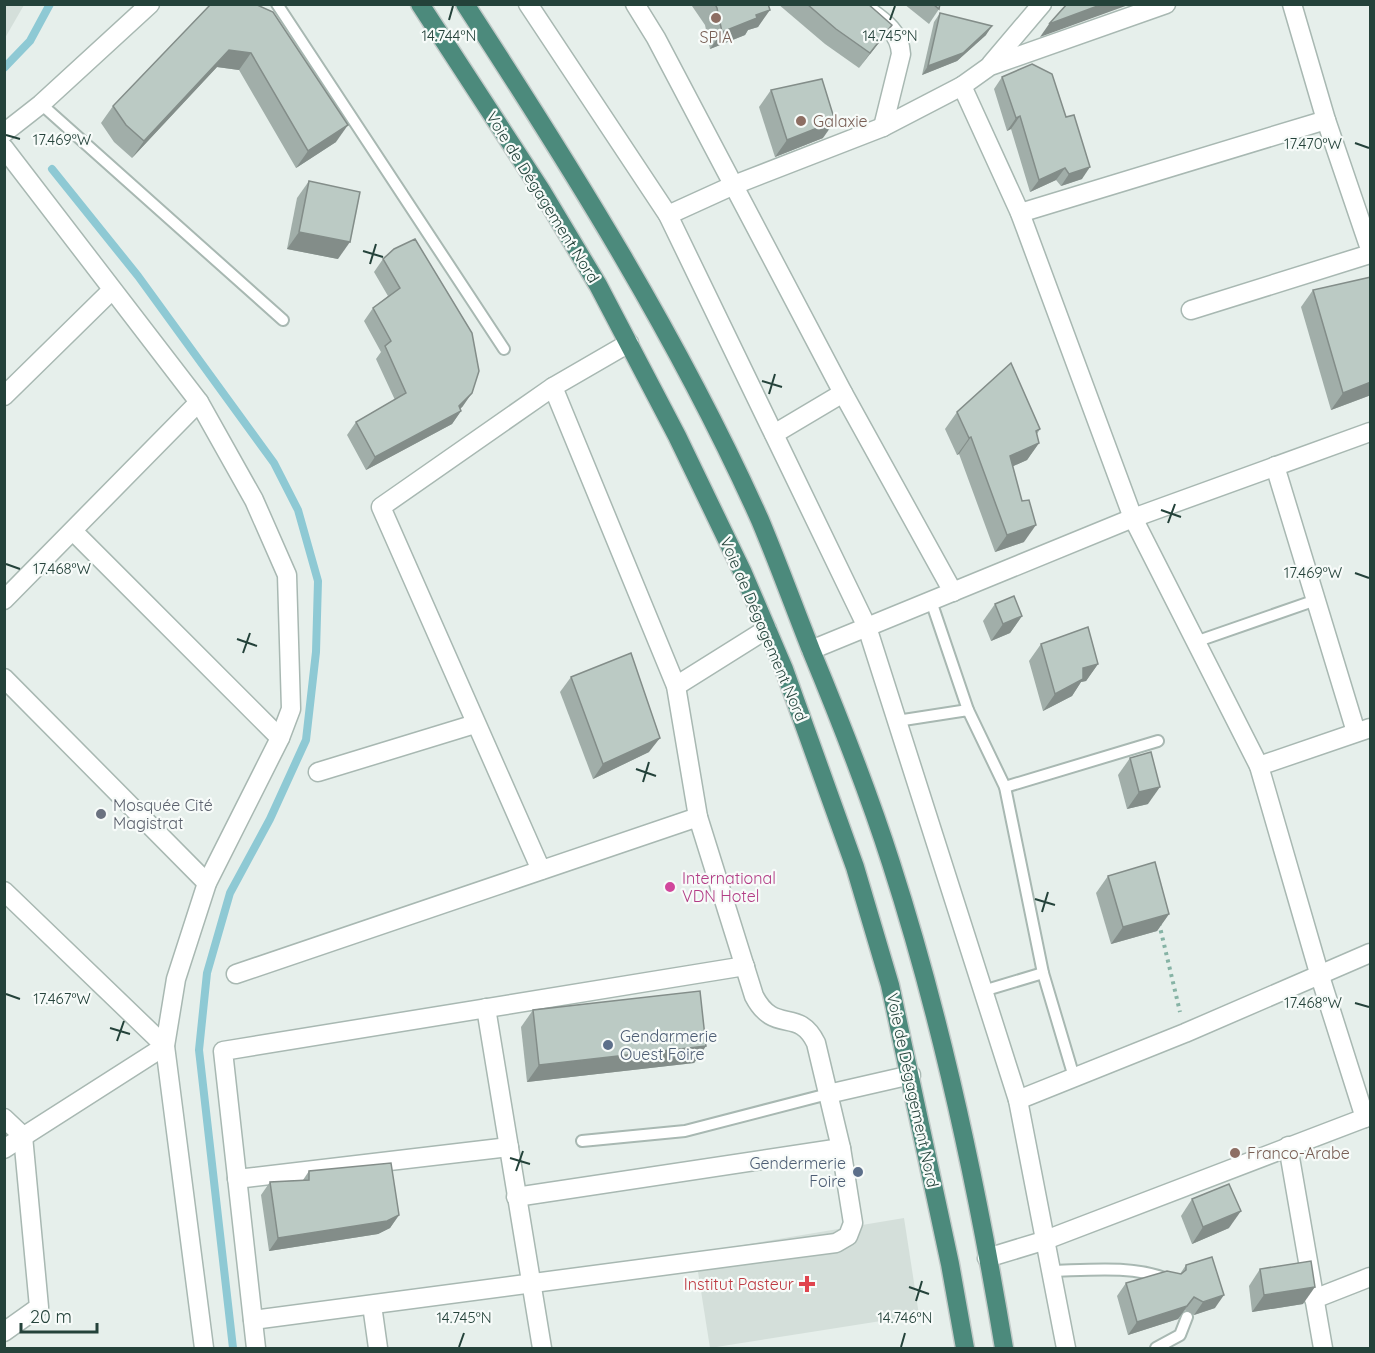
<svg xmlns="http://www.w3.org/2000/svg" width="1375" height="1353" viewBox="0 0 1375 1353" font-family="Quicksand,sans-serif">
	<style>
		.built { fill: #d4dfda }
		.lines { fill: none; stroke-linecap: round; stroke-linejoin: round }
		.stream { stroke: #8ec9d4; stroke-width: 8 }
		.service-casing { stroke: #a8b8b2; stroke-width: 14 }
		.minor-casing { stroke: #a8b8b2; stroke-width: 21 }
		.tertiary-casing { stroke: #a8b8b2; stroke-width: 21 }
		.trunk-casing { stroke: #c2cac8; stroke-width: 21 }
		.path { stroke: #86b3a5; stroke-width: 4; stroke-dasharray: 3 4.5; stroke-linecap: butt }
		.service { stroke: #fff; stroke-width: 10 }
		.minor { stroke: #fff; stroke-width: 18 }
		.tertiary { stroke: #fff; stroke-width: 18 }
		.trunk { stroke: #4c8a7c; stroke-width: 18 }
		.wall { fill: #a1aea9 }
		.shaded-wall { fill: #838d89 }
		.building { fill: #bbcac4; stroke: #838d89; stroke-width: 1.5 }
		.ticks { fill: none; stroke: #24423a; stroke-width: 2 }
		.education-dot { fill: #8d6e63; stroke: #f7fbf9; stroke-width: 2 }
		.worship-dot { fill: #6b7280; stroke: #f7fbf9; stroke-width: 2 }
		.hotel-dot { fill: #d1479c; stroke: #f7fbf9; stroke-width: 2 }
		.service-dot { fill: #5c6f8a; stroke: #f7fbf9; stroke-width: 2 }
		.health-dot { fill: #e0444e; stroke: #f7fbf9; stroke-width: 2 }
		.labels { text-anchor: middle; stroke-width: 4.5; stroke-linejoin: round; paint-order: stroke }
		.education-label { font-size: 16px; fill: #785e54; stroke: #f7fbf9; text-anchor: start }
		.street-label { font-size: 16px; fill: #24423a; stroke: #f7fbf9 }
		.worship-label { font-size: 16px; fill: #5b616d; stroke: #f7fbf9; text-anchor: start }
		.hotel-label { font-size: 16px; fill: #b23c85; stroke: #f7fbf9; text-anchor: start }
		.service-label { font-size: 16px; fill: #4e5e75; stroke: #f7fbf9; text-anchor: start }
		.health-label { font-size: 16px; fill: #be3a42; stroke: #f7fbf9; text-anchor: end }
		.ticks-label { font-size: 15px; text-anchor: middle; fill: #24423a; stroke: #f7fbf9; stroke-width: 4.5; stroke-linejoin: round; paint-order: stroke }
	</style>
	<rect width="100%" height="100%" fill="#e6efeb"/>
	<g class="built">
		<path d="M5 4 24 5 5 38 4 5Z"/>
		<path d="M904 1218 919 1315 710 1348 695 1253Z"/>
	</g>
	<g class="lines">
		<g class="stream">
			<path d="M4 68 30 41 50 4"/>
			<path d="M52 169 138 276 274 463 298 510 318 581 316 652 306 740 270 819 230 893 207 973 199 1050 233 1348"/>
		</g>
		<defs>
			<g id="service">
				<path d="M277 4 504 349"/>
				<path d="M41 104 283 320"/>
				<path d="M931 601 968 710"/>
				<path d="M1198 641 1316 600"/>
				<path d="M897 721 968 710 1005 787 1043 973 1074 1077"/>
				<path d="M1005 787 1158 741"/>
				<path d="M983 991 1043 973"/>
				<path d="M582 1141 685 1131 828 1094"/>
				<path d="M1051 1271C1089 1270 1132 1265 1167 1279"/>
				<path d="M1156 1348 1180 1335 1187 1317"/>
			</g>
			<g id="minor">
				<path d="M528 4 668 215 867 627 1018 1100 1066 1348"/>
				<path d="M635 4 656 38 843 393 953 592"/>
				<path d="M859 4C877 18 900 29 901 54L883 127"/>
				<path d="M1292 4 1326 120 1370 249"/>
				<path d="M991 64 1042 4"/>
				<path d="M962 86 1020 213 1133 518 1259 766 1319 973 1365 1118"/>
				<path d="M4 133 41 104 150 4"/>
				<path d="M4 148 199 402 254 500 287 575 291 709 280 738 207 883 176 979 165 1046 204 1348"/>
				<path d="M1020 213 1326 120"/>
				<path d="M668 215 734 185 883 127 962 86 990 66 1166 4"/>
				<path d="M1191 310 1370 254"/>
				<path d="M4 396 111 291"/>
				<path d="M774 434 843 393"/>
				<path d="M1275 466 1356 732"/>
				<path d="M73 531 280 738"/>
				<path d="M4 600 199 402"/>
				<path d="M4 678 207 883"/>
				<path d="M676 686 767 629"/>
				<path d="M1259 766 1370 728"/>
				<path d="M318 772 475 724"/>
				<path d="M541 870 381 507 553 387 629 343"/>
				<path d="M4 891 165 1046 4 1149"/>
				<path d="M236 974 698 817"/>
				<path d="M486 1008 542 1348"/>
				<path d="M828 1094 911 1075"/>
				<path d="M1018 1100 1185 1033 1370 953"/>
				<path d="M4 1118 23 1136 39 1307 4 1332"/>
				<path d="M1288 1146 1323 1348"/>
				<path d="M237 1179 509 1147"/>
				<path d="M516 1197 841 1148"/>
				<path d="M1314 1299 1370 1277"/>
				<path d="M372 1305 378 1348"/>
				<path d="M253 1320 836 1243 848 1236 853 1223 841 1148 816 1043C798 1006 775 1036 754 996L698 817 676 686 553 387"/>
				<path d="M256 1348 223 1051 745 966"/>
			</g>
			<g id="tertiary">
				<path d="M811 650 1133 518 1370 432"/>
				<path d="M987 1258 1043 1241 1370 1116"/>
			</g>
			<g id="trunk">
				<path d="M420 4 541 190 598 285 677 436 743 573 784 669 855 867 890 985 950 1264 965 1348"/>
				<path d="M465 4C573 170 679 339 760 520 778 563 794 607 811 650 840 720 868 791 891 863 942 1021 977 1185 1004 1348"/>
			</g>
		</defs>
		<use href="#service" class="service-casing"/>
		<use href="#minor" class="minor-casing"/>
		<use href="#tertiary" class="tertiary-casing"/>
		<use href="#trunk" class="trunk-casing"/>
		<path class="path" d="M1159 923 1180 1012"/>
		<use href="#service" class="service"/>
		<use href="#minor" class="minor"/>
		<use href="#tertiary" class="tertiary"/>
		<use href="#trunk" class="trunk"/>
	</g>
	<g class="wall">
		<path d="M211 4 336 142 296 168 239 70 217 67 132 158 114 142 101 123 113 106Z"/>
		<path d="M693 4H768L758 27 748 30 745 35 710 49 705 25 692 6Z"/>
		<path d="M778 4H868L892 25 859 68 825 44Z"/>
		<path d="M904 4H940L939 9 929 24Z"/>
		<path d="M940 13 986 35 957 61 922 75 934 22Z"/>
		<path d="M1002 77 1082 179 1061 186 1056 180 1030 192 1011 129 1007 131 994 89Z"/>
		<path d="M771 90 823 138 775 157 759 107Z"/>
		<path d="M309 181 338 259 287 249 297 198Z"/>
		<path d="M394 249 463 406 460 409 461 411 452 424 366 470 347 435 356 422 395 400 376 359 381 352 364 321 373 308 388 296 374 272 383 259Z"/>
		<path d="M1371 277V395L1331 410 1301 307 1313 290Z"/>
		<path d="M957 412 1040 429 1037 434 1039 443 1027 460 1013 466 1024 542 995 552 959 454 957 455 945 429Z"/>
		<path d="M995 604 1022 616 1010 633 991 641 983 621Z"/>
		<path d="M1041 644 1098 664 1086 681 1081 682 1072 696 1043 711 1029 661Z"/>
		<path d="M571 677 649 752 593 779 560 692Z"/>
		<path d="M1130 758 1148 804 1127 809 1118 775Z"/>
		<path d="M1108 876 1169 914 1157 931 1111 944 1096 893Z"/>
		<path d="M533 1010 706 1046 694 1063 527 1082 521 1027Z"/>
		<path d="M309 1171 399 1215 390 1228 378 1234 269 1251 261 1195 270 1182 303 1180Z"/>
		<path d="M1192 1199 1229 1228 1192 1244 1181 1216Z"/>
		<path d="M1186 1265 1215 1308 1194 1315 1185 1310 1178 1319 1128 1335 1117 1296 1126 1283 1180 1274Z"/>
		<path d="M1260 1269 1303 1304 1252 1312 1249 1286Z"/>
	</g>
	<g class="shaded-wall">
		<path d="M1103 4H1131L1040 37 1049 24Z"/>
		<path d="M770 10 758 27 748 30 745 35 710 49 722 32 756 15Z"/>
		<path d="M892 25 881 40 859 68 870 53Z"/>
		<path d="M992 26 986 35 957 61 922 75 928 66Z"/>
		<path d="M229 50 251 53 239 70 217 67 132 158 144 141Z"/>
		<path d="M1020 116 1011 129 1007 131 1016 118Z"/>
		<path d="M835 121 823 138 775 157 787 140Z"/>
		<path d="M348 125 336 142 296 168 308 151Z"/>
		<path d="M1090 167 1082 179 1061 186 1069 174Z"/>
		<path d="M1065 168 1056 180 1030 192 1039 180Z"/>
		<path d="M299 232 350 242 338 259 287 249Z"/>
		<path d="M1371 382V395L1331 410 1343 393Z"/>
		<path d="M472 393 463 406 455 414 461 411 452 424 366 470 375 457 459 406Z"/>
		<path d="M971 437 959 454 957 455 969 438Z"/>
		<path d="M1039 443 1027 460 998 473 1010 456Z"/>
		<path d="M1036 525 1024 542 995 552 1007 535Z"/>
		<path d="M1022 616 1010 633 991 641 1003 624Z"/>
		<path d="M1098 664 1086 681 1081 682 1072 696 1043 711 1055 694 1083 668Z"/>
		<path d="M660 738 649 752 593 779 603 764Z"/>
		<path d="M1160 787 1148 804 1127 809 1139 792Z"/>
		<path d="M1169 914 1157 931 1111 944 1123 927Z"/>
		<path d="M706 1046 694 1063 527 1082 539 1065Z"/>
		<path d="M1241 1211 1229 1228 1192 1244 1203 1227Z"/>
		<path d="M399 1215 390 1228 378 1234 269 1251 278 1238Z"/>
		<path d="M1315 1287 1303 1304 1252 1312 1264 1295Z"/>
		<path d="M1224 1295 1215 1308 1194 1315 1203 1302Z"/>
		<path d="M1194 1297 1178 1319 1128 1335 1137 1322Z"/>
	</g>
	<g class="building">
		<path d="M211 4H255L273 12 348 125 308 151 251 53 229 50 144 141 126 125 113 106Z"/>
		<path d="M715 4H768L770 10 756 15 757 18 722 32 717 8Z"/>
		<path d="M807 4H868L892 25 870 53 836 29Z"/>
		<path d="M933 4H940L939 9Z"/>
		<path d="M1067 4H1103L1049 24Z"/>
		<path d="M940 13 992 26 963 53 928 66Z"/>
		<path d="M1032 64 1052 74 1066 117 1074 115 1090 167 1069 174 1065 168 1039 180 1020 116 1016 118 1002 77Z"/>
		<path d="M822 79 835 121 787 140 771 90Z"/>
		<path d="M309 181 360 192 350 242 299 232Z"/>
		<path d="M415 239 472 333 479 371 472 393 459 406 461 411 375 457 356 422 406 393 385 346 391 341 373 308 400 288 383 259 394 249Z"/>
		<path d="M1371 277V382L1343 393 1313 290Z"/>
		<path d="M1011 363 1040 429 1036 431 1039 443 1010 456 1022 501 1029 500 1036 525 1007 535 971 437 969 438 957 412Z"/>
		<path d="M1014 596 1022 616 1003 624 995 604Z"/>
		<path d="M1088 627 1098 664 1083 668V679L1055 694 1041 644Z"/>
		<path d="M631 653 660 738 603 764 571 677Z"/>
		<path d="M1151 752 1160 787 1139 792 1130 758Z"/>
		<path d="M1155 862 1169 914 1123 927 1108 876Z"/>
		<path d="M700 991 706 1046 539 1065 533 1010Z"/>
		<path d="M391 1163 399 1215 387 1221 278 1238 270 1182 309 1180V1171Z"/>
		<path d="M1229 1184 1241 1211 1203 1227 1192 1199Z"/>
		<path d="M1212 1257 1224 1295 1203 1302 1194 1297 1187 1306 1137 1322 1126 1283 1167 1271 1181 1274 1186 1270V1265Z"/>
		<path d="M1311 1261 1315 1287 1264 1295 1260 1269Z"/>
	</g>
	<path class="ticks" d="M449 20 453 6M890 20 895 6M6 135 20 139M1355 143 1369 148M363 251 383 257M370 264 376 244M762 381 782 387M769 394 775 374M1161 510 1181 517M1168 523 1175 504M6 564 20 569M1355 573 1369 578M237 639 257 646M243 653 250 633M636 769 656 776M643 782 649 762M1035 899 1055 905M1042 912 1048 892M6 994 20 999M1355 1003 1369 1007M110 1028 130 1034M117 1041 124 1021M510 1158 530 1164M516 1171 523 1151M909 1287 929 1294M916 1301 922 1281M459 1347 464 1333M901 1347 905 1333"/>
	<g class="education-dot">
		<circle cx="716" cy="18" r="6"/>
		<circle cx="801" cy="121" r="6"/>
		<circle cx="1235" cy="1153" r="6"/>
	</g>
	<circle class="worship-dot" cx="101" cy="814" r="6"/>
	<circle class="hotel-dot" cx="670" cy="887" r="6"/>
	<g class="service-dot">
		<circle cx="608" cy="1045" r="6"/>
		<circle cx="858" cy="1172" r="6"/>
	</g>
	<path class="health-dot" d="M804 1275h6v6h6v6h-6v6h-6v-6h-6v-6h6z"/>
	<g class="labels">
		<g class="education-label">
			<text x="716" y="43" text-anchor="middle">SPIA</text>
			<text x="813" y="127">Galaxie</text>
			<text x="1247" y="1159">Franco-Arabe</text>
		</g>
		<g class="street-label">
			<text transform="translate(543 197) rotate(58)" y="6">Voie de Dégagement Nord</text>
			<text transform="translate(764 629) rotate(67)" y="6">Voie de Dégagement Nord</text>
			<text transform="translate(913 1090) rotate(78)" y="6">Voie de Dégagement Nord</text>
		</g>
		<g class="worship-label">
			<text x="113" y="811">Mosquée Cité<tspan x="113" dy="18">Magistrat</tspan></text>
		</g>
		<g class="hotel-label">
			<text x="682" y="884">International<tspan x="682" dy="18">VDN Hotel</tspan></text>
		</g>
		<g class="service-label">
			<text x="620" y="1042">Gendarmerie<tspan x="620" dy="18">Ouest Foire</tspan></text>
			<text x="846" y="1169" text-anchor="end">Gendermerie<tspan x="846" dy="18">Foire</tspan></text>
		</g>
		<g class="health-label">
			<text x="794" y="1290">Institut Pasteur</text>
		</g>
	</g>
	<g class="ticks-label">
		<text x="449" y="41">14.744°N</text>
		<text x="890" y="41">14.745°N</text>
		<text x="62" y="145">17.469°W</text>
		<text x="1313" y="149">17.470°W</text>
		<text x="62" y="574">17.468°W</text>
		<text x="1313" y="578">17.469°W</text>
		<text x="62" y="1004">17.467°W</text>
		<text x="1313" y="1008">17.468°W</text>
		<text x="464" y="1323">14.745°N</text>
		<text x="905" y="1323">14.746°N</text>
	</g>
	<rect width="1375" height="1353" fill="none" stroke="#24423a" stroke-width="12"/>
	<path d="M21 1323v9h76v-9" fill="none" stroke="#24423a" stroke-width="3"/>
	<text x="30" y="1323" font-size="18" fill="#24423a" stroke="#f7fbf9" stroke-width="4.5" paint-order="stroke">20 m</text>
</svg>
